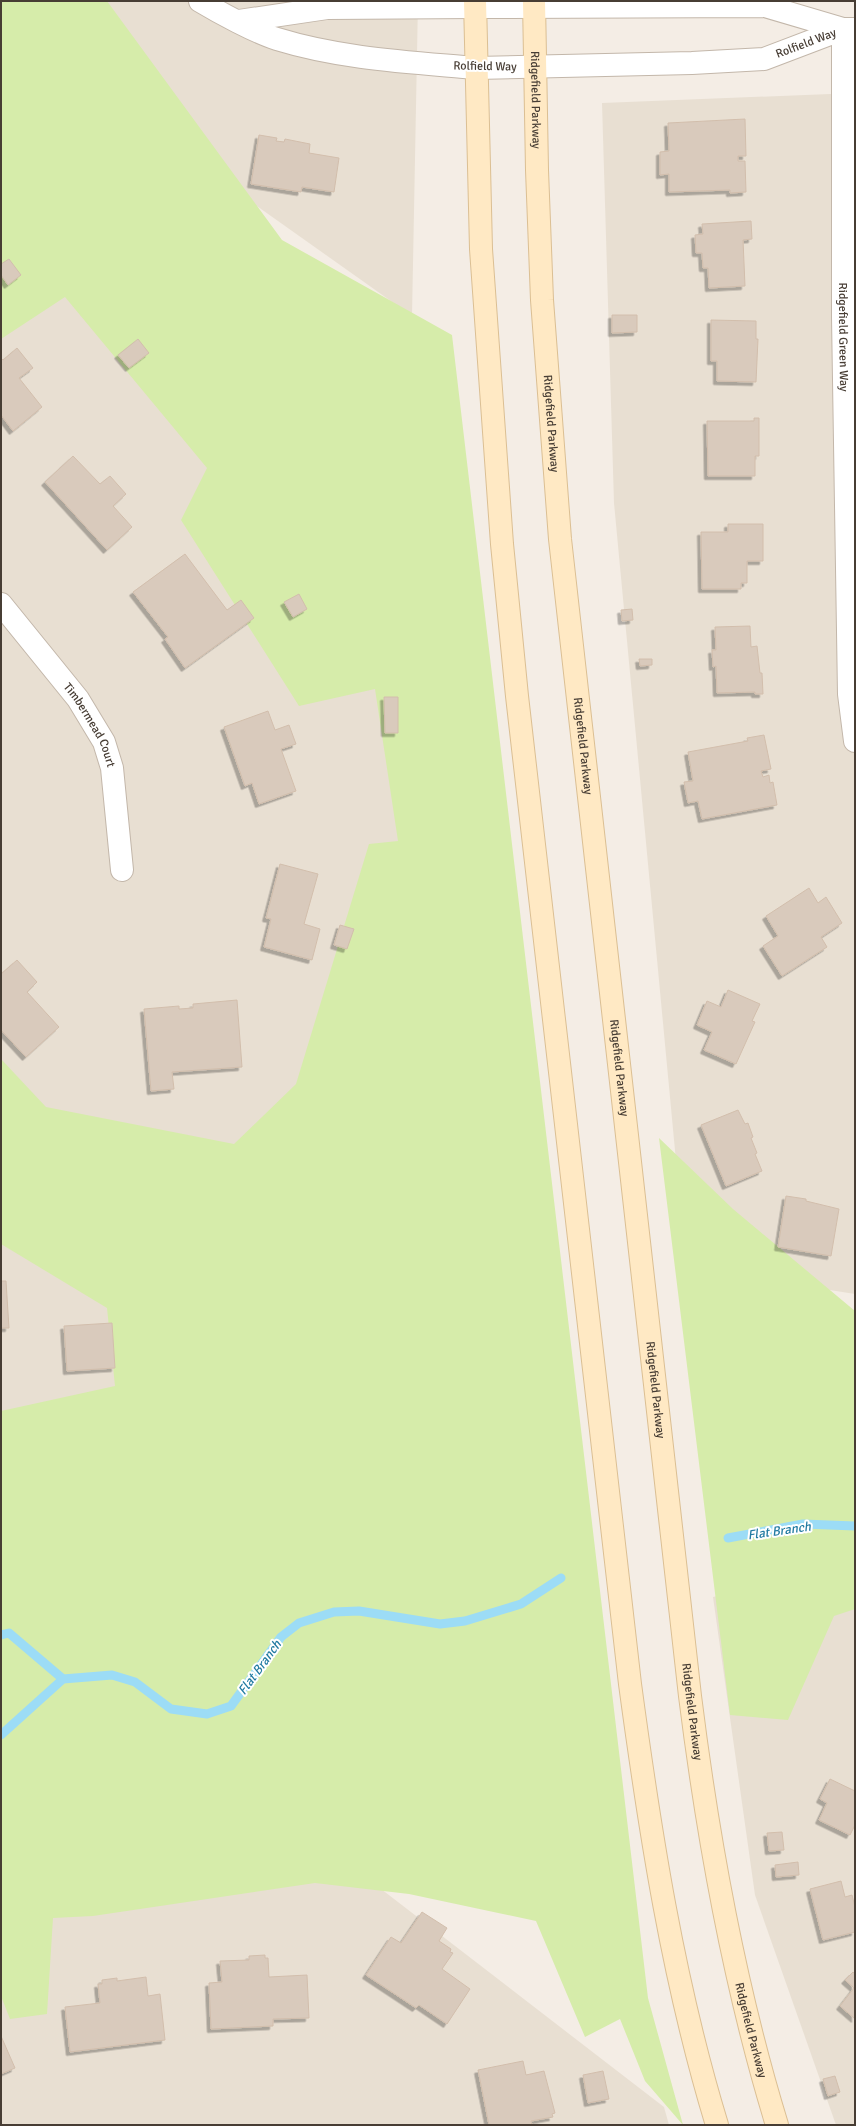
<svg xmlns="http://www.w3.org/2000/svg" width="856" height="2126" viewBox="0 0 856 2126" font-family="Signika,sans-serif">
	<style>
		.residential { fill: #e8dfd2 }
		.green { fill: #d6ecaa }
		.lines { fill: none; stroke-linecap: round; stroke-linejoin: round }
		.stream { stroke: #9cdcf6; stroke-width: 9 }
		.building { fill: #d9cabc; stroke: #d2beac; filter: url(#shadow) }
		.minor-casing { stroke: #c3b7aa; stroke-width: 24 }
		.tertiary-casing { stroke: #c3b7aa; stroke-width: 24 }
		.secondary-casing { stroke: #dbbf93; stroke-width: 24 }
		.minor { stroke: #fff; stroke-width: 22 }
		.tertiary { stroke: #fff; stroke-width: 22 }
		.secondary { stroke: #ffe9c4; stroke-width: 22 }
		.labels { text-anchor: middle; stroke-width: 4; stroke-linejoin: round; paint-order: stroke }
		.street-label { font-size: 12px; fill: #473d34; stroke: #fff }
		.water-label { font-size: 13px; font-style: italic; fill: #227ba2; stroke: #fff }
	</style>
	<defs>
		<filter id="shadow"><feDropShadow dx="-3.5" dy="3.5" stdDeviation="0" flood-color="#0004"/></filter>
	</defs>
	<rect width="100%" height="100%" fill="#f4ede5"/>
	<g class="residential">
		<path d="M90 1H418L412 316 192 160Z"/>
		<path d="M855 93V1294L686 1267 614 503 602 103Z"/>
		<path d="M1 115 401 645 394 1135 1 1520Z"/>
		<path d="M855 1562V2125H836L755 1895 713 1597Z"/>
		<path d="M333 1852 664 2107 669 2125H1V1919Z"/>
	</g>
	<g class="green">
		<path d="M1 1H107L282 240 452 335 648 1998 683 2125 645 2081 620 2019 585 2037 536 1921 409 1894 315 1883 93 1916 53 1918 47 2014 10 2019 1 1996V1411L115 1386 107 1308 1 1244V1059L46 1107 234 1144 296 1084 369 844 398 841 375 689 299 706 181 520 207 468 65 297 1 339Z"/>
		<path d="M659 1138 733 1209 855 1311V1609L834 1616 788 1720 730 1715Z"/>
	</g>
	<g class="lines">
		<g class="stream">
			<path d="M728 1538 803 1524 855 1526"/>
			<path d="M1 1635 9 1633 63 1679"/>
			<path d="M1 1735 63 1679 112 1675 135 1682 171 1709 207 1714 231 1706 281 1637 299 1623 334 1612 359 1611 440 1624 465 1621 521 1604 561 1578"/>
		</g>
	</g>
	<g class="building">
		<path d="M745 119 746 156H738V161H745L746 192 730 193V190L669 192V174L660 175V152L669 151 668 123Z"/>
		<path d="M259 135 277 138 276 141 284 142 285 139 310 144 309 153 339 158 334 192 302 187 301 192 251 184Z"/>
		<path d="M751 221 752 239 743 240 745 286 709 288 708 268H703L702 253H696L695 235 703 234 702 224Z"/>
		<path d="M9 259 21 275 8 285 1 275V264Z"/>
		<path d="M612 315H637V332L612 333Z"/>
		<path d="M711 320 756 321V339H758L756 382 717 381V361H711Z"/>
		<path d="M138 339 149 353 129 368 118 355Z"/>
		<path d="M17 348 33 368 19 378 42 407 13 431 1 415V358L3 360Z"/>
		<path d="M754 418H759V456H755V476H708L707 421H754Z"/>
		<path d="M73 456 100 484 110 476 126 494 113 506 132 527 107 550 45 482Z"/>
		<path d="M728 524H763V561H747V583H741V589H702L701 532H728Z"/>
		<path d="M185 554 227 610 241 600 254 618 185 668 165 639 168 637 133 592Z"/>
		<path d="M299 594 307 609 293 617 284 602Z"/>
		<path d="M632 609 633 620 622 621 621 610Z"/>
		<path d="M750 626 751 647 757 646 760 673H762L763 694H755V692L717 693 716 666 713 667 712 650H716L715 627Z"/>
		<path d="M639 659H652V665L640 666Z"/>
		<path d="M384 697H398V733H385Z"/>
		<path d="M268 711 275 730 289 725 296 744 281 749 296 791 259 804 252 783 245 786 224 727Z"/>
		<path d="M764 735 771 769 761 771 763 777 769 775 770 783 773 782 777 805 702 819 698 801 688 803 684 782 693 781 688 752 748 741 747 738Z"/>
		<path d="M280 864 318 874 304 924 320 929 312 960 264 947 271 919 266 918Z"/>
		<path d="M809 888 818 903 826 897 842 923 821 937 827 947 782 976 763 946 778 936 766 916Z"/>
		<path d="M340 925 354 929 347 949 334 945Z"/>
		<path d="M17 960 37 982 27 992 59 1027 26 1057 1 1030V974Z"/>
		<path d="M728 990 760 1004 752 1021 755 1022 736 1064 704 1050 712 1032 697 1025 707 1001 721 1007Z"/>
		<path d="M237 1000 242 1067 172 1072 174 1089 151 1091 144 1009 179 1006V1009L193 1008V1004Z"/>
		<path d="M738 1110 745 1124 748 1123 753 1137 751 1138 757 1153 755 1154 762 1171 726 1186 701 1125Z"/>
		<path d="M786 1196 806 1199V1201L839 1209 831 1256 778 1247Z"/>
		<path d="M1 1281H6L9 1328H1Z"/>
		<path d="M112 1323 115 1368 67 1371 64 1326Z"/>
		<path d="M830 1779 855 1791V1825L850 1835 819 1820 827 1803 820 1799Z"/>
		<path d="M782 1832 784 1850 769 1851 767 1833Z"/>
		<path d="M798 1862 799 1875 776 1877 775 1865Z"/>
		<path d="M841 1881 845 1897 852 1895 855 1907V1932L823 1940 810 1889Z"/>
		<path d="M422 1912 447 1928 439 1941 451 1949 450 1952 453 1953 442 1969 470 1989 447 2024 419 2005 416 2008 366 1975 391 1937 401 1943Z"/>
		<path d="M265 1955V1958H268L269 1977 307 1975 309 2018 273 2019V2026L211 2029 209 1983 222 1982 220 1961 249 1960V1956Z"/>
		<path d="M853 1972 855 1974V2019L840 2006 854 1988 845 1980Z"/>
		<path d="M146 1977 148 1996 160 1994 165 2040 70 2052 65 2007 100 2003 98 1984H102V1980L117 1978V1981Z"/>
		<path d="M1 2036 15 2068 1 2074Z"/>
		<path d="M523 2061 526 2075 544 2071 555 2113 552 2114 553 2117 531 2121 532 2125H489L478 2070Z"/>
		<path d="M603 2071 609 2099 588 2103 583 2075Z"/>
		<path d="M835 2076 840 2092 828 2096 823 2079Z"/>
	</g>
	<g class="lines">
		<defs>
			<g id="minor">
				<path d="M200 1C220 13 255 32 277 39 342 59 409 62 476 68"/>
				<path d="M239 21 327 8 475 7"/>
				<path id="s1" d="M843 29V317L849 694 855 741"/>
				<path id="s2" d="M1 604 78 699 104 742 112 768 122 870"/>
			</g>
			<g id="tertiary">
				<path d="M475 7 765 6 843 29H855"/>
				<path id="s3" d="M476 68 692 63 764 59 843 29"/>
			</g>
			<g id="secondary">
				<path d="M475 1 481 249 502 544 517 696 630 1684C650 1832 673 1981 717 2125"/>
				<path id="s4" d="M534 1 537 170 542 300 560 539 690 1696C708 1840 734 1985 777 2125"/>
			</g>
		</defs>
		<use href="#minor" class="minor-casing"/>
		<use href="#tertiary" class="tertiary-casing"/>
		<use href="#secondary" class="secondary-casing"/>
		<use href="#minor" class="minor"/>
		<use href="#tertiary" class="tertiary"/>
		<use href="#secondary" class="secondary"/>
	</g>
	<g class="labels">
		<g class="street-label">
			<text dy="4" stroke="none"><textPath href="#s3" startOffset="333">Rolfield Way</textPath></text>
			<text transform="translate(485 66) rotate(1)" y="4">Rolfield Way</text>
			<text dy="4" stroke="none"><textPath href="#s4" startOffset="99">Ridgefield Parkway</textPath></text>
			<text dy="4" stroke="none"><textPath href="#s1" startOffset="308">Ridgefield Green Way</textPath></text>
			<text dy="4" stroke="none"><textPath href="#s4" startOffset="423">Ridgefield Parkway</textPath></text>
			<text dy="4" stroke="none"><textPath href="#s2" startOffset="151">Timbermead Court</textPath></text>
			<text dy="4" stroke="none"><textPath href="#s4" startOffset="747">Ridgefield Parkway</textPath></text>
			<text dy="4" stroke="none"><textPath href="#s4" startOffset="1071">Ridgefield Parkway</textPath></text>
			<text dy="4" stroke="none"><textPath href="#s4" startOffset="1395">Ridgefield Parkway</textPath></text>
			<text dy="4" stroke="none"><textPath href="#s4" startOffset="1719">Ridgefield Parkway</textPath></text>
			<text dy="4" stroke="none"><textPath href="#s4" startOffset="2043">Ridgefield Parkway</textPath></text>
		</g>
		<g class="water-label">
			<text transform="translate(779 1530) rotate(-8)" y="5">Flat Branch</text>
			<text transform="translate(259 1667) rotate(-54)" y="5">Flat Branch</text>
		</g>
	</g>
	<rect width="856" height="2126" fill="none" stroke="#473d34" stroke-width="4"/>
</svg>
